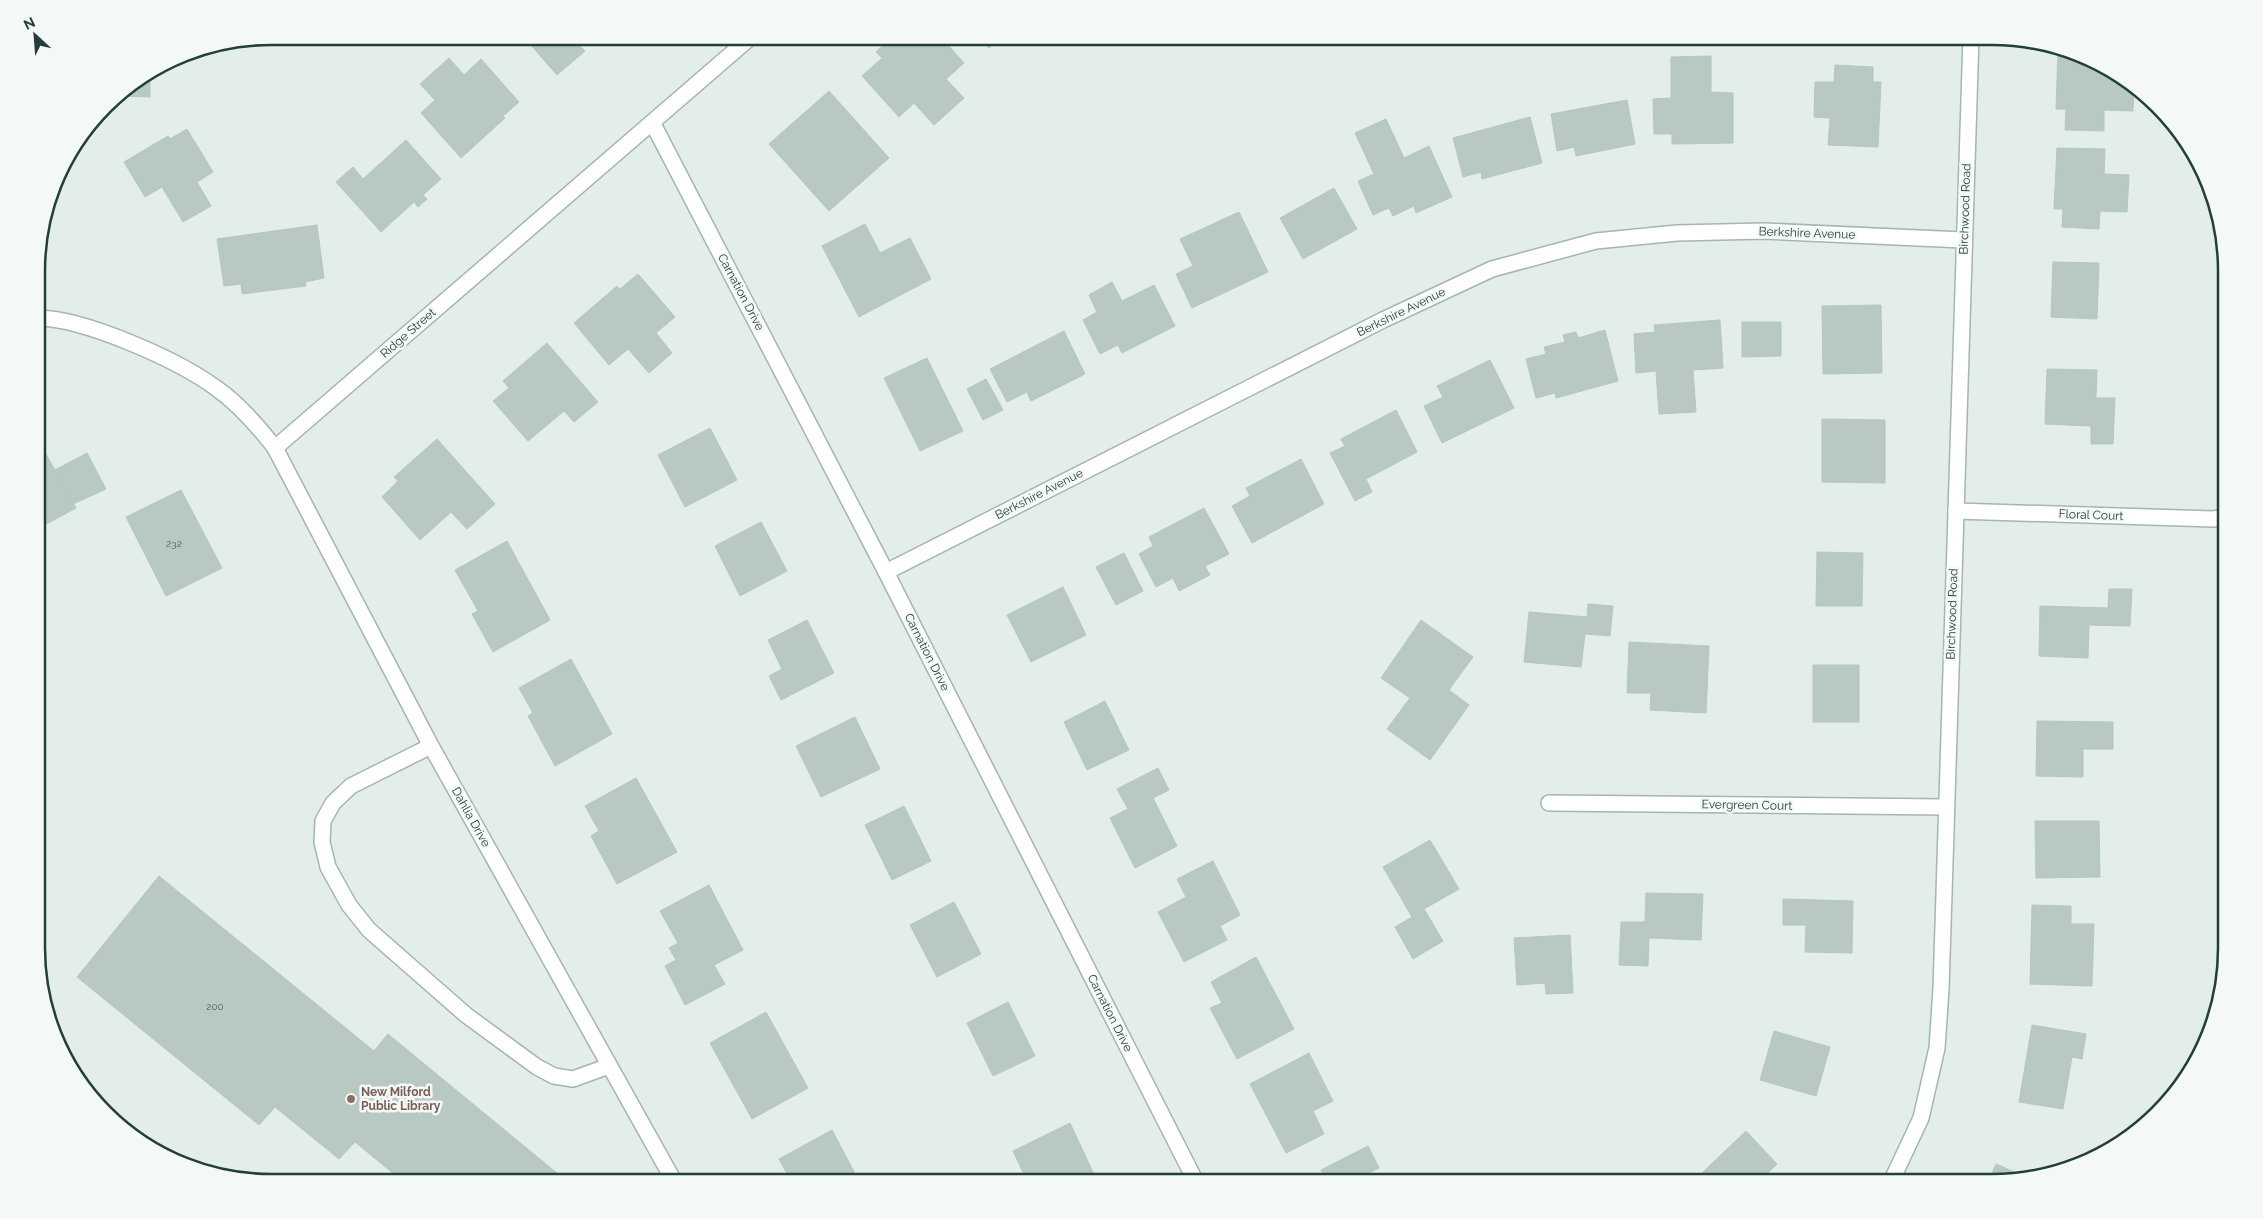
<svg xmlns="http://www.w3.org/2000/svg" width="2263" height="1219" viewBox="0 0 2263 1219" font-family="Raleway,sans-serif">
	<style>
		.building { fill: #b8c8c3; stroke: #b5c7c2 }
		.lines { fill: none; stroke-linecap: round; stroke-linejoin: round }
		.lane-casing { stroke: #a5b5b2; stroke-width: 18 }
		.street-casing { stroke: #a5b5b2; stroke-width: 18 }
		.lane { stroke: #fff; stroke-width: 15 }
		.street { stroke: #fff; stroke-width: 15 }
		.education-dot { fill: #8d6e63; stroke: #f4f9f7; stroke-width: 2 }
		.labels { text-anchor: middle; stroke-width: 5; stroke-linejoin: round; paint-order: stroke }
		.number-label { font-size: 10px; fill: #48615d }
		.street-label { font-size: 12px; fill: #223f3b; stroke: #f4f9f7 }
		.education-label { font-size: 12px; font-weight: bold; fill: #785e54; stroke: #f4f9f7; text-anchor: start }
		.rim { fill: none; stroke: #223f3b; stroke-width: 2.5 }
	</style>
	<rect width="100%" height="100%" fill="#e3edea"/>
	<g class="building">
		<path d="M523 36H588L579 45 585 51 557 75Z"/>
		<path d="M893 36H940L964 63 946 79 964 98 934 125 914 103 899 117 862 76 882 58 876 52Z"/>
		<path d="M978 36H1002L989 48Z"/>
		<path d="M1838 36H1879V40L1838 39Z"/>
		<path d="M2058 52 2096 61 2107 68 2106 75H2118L2134 86 2133 111 2104 110V131L2065 130 2066 109H2056Z"/>
		<path d="M1711 56V92L1733 93V143L1672 144V134H1654L1653 99 1671 98V57Z"/>
		<path d="M449 58 464 75 481 59 519 102 503 116 505 118 461 158 421 113 435 100 420 84Z"/>
		<path d="M1835 65 1873 67V82H1881L1878 147 1828 145 1830 118 1814 117 1815 82H1834Z"/>
		<path d="M150 73V97L115 96 116 95Z"/>
		<path d="M829 91 889 158 829 211 769 144Z"/>
		<path d="M1627 100 1635 144 1576 156 1574 147 1557 151 1551 114Z"/>
		<path d="M1530 117 1542 163 1482 179 1481 172 1463 177 1453 138Z"/>
		<path d="M1386 119 1404 158 1429 146 1452 197 1416 213 1414 206 1393 216 1389 208 1373 215 1358 181 1374 174 1355 133Z"/>
		<path d="M187 129 213 172 197 182 211 206 183 222 162 187 145 197 124 162 168 136 170 139Z"/>
		<path d="M406 140 441 179 423 195 427 199 418 207 414 202 381 232 336 182 353 167 363 179Z"/>
		<path d="M2057 148 2105 149 2104 174 2129 175 2127 212 2100 211 2099 229 2062 227 2063 209H2054Z"/>
		<path d="M1334 188 1357 229 1303 259 1280 218Z"/>
		<path d="M1239 212 1268 272 1192 308 1176 274 1193 266 1180 239Z"/>
		<path d="M865 224 880 253 910 238 931 279 859 317 822 246Z"/>
		<path d="M317 225 324 278 305 282 306 286 242 294 241 284 224 286 217 239Z"/>
		<path d="M2053 262 2099 263 2097 319 2051 317Z"/>
		<path d="M638 274 675 317 656 333 672 353 649 373 628 349 609 365 574 323 617 286 620 289Z"/>
		<path d="M1112 282 1122 301 1154 285 1175 326 1122 353 1118 345 1100 354 1083 320 1097 312 1089 295Z"/>
		<path d="M1881 305 1882 373 1823 374 1822 306Z"/>
		<path d="M1720 320 1723 368 1693 370 1696 412 1659 414 1656 371 1636 373 1634 334 1655 332 1654 325Z"/>
		<path d="M1742 322H1781V356L1742 357Z"/>
		<path d="M1605 330 1618 381 1556 398 1555 393 1536 398 1526 359 1546 354 1544 347 1565 342 1563 335 1576 332 1578 338Z"/>
		<path d="M1064 331 1085 374 1031 401 1027 392 1007 402 990 369Z"/>
		<path d="M547 343 598 402 574 422 564 411 528 441 493 401 509 388 503 381Z"/>
		<path d="M927 358 963 431 920 451 884 378Z"/>
		<path d="M1490 360 1514 408 1442 443 1424 406 1443 397 1437 386Z"/>
		<path d="M2047 369 2097 370 2096 398H2115L2113 444H2091V426L2045 424Z"/>
		<path d="M986 379 1003 410 983 420 967 389Z"/>
		<path d="M1396 410 1417 452 1366 479 1372 492 1355 501 1330 453 1345 446 1341 439Z"/>
		<path d="M1822 419 1885 420V483L1822 482Z"/>
		<path d="M710 428 737 480 685 507 658 455Z"/>
		<path d="M37 438 76 508 37 529Z"/>
		<path d="M437 439 495 504 467 529 451 512 420 540 382 497 398 481 394 477Z"/>
		<path d="M87 453 106 489 73 504 55 470Z"/>
		<path d="M1301 459 1324 504 1252 543 1232 506 1250 496 1246 488Z"/>
		<path d="M181 490 222 568 166 596 126 517Z"/>
		<path d="M1204 508 1229 554 1205 566 1210 575 1179 591 1173 578 1156 587 1139 554 1153 546 1149 537Z"/>
		<path d="M761 522 787 571 740 596 715 546Z"/>
		<path d="M507 541 550 620 493 652 472 614 478 611 455 570Z"/>
		<path d="M1817 552 1863 553 1862 606H1816Z"/>
		<path d="M1124 553 1143 591 1116 605 1096 567Z"/>
		<path d="M1063 587 1086 635 1031 662 1007 615Z"/>
		<path d="M2109 589H2132L2130 626 2089 625 2088 658 2039 656 2040 606 2108 608Z"/>
		<path d="M1588 604 1613 606 1610 636 1585 634 1581 667 1524 662 1529 612 1587 617Z"/>
		<path d="M807 620 834 673 781 700 769 676 782 669 768 640Z"/>
		<path d="M1421 620 1473 657 1449 690 1469 705 1430 760 1387 729 1410 698 1381 678Z"/>
		<path d="M1629 642 1709 646 1706 713 1650 710 1651 693H1627Z"/>
		<path d="M571 659 612 734 555 766 528 716 533 713 519 688Z"/>
		<rect x="1813" y="665" width="46" height="57"/>
		<path d="M1105 701 1129 750 1087 770 1064 722Z"/>
		<path d="M855 717 880 769 821 797 796 746Z"/>
		<path d="M2037 721 2113 722V749H2083V777L2036 776Z"/>
		<path d="M1158 768 1169 790 1153 798 1177 846 1135 868 1110 818 1128 809 1117 789Z"/>
		<path d="M636 778 677 852 617 884 591 836 599 831 585 806Z"/>
		<path d="M904 806 931 861 892 880 865 825Z"/>
		<path d="M2035 821H2099L2100 877 2036 878Z"/>
		<path d="M1430 840 1459 889 1424 909 1443 941 1413 959 1395 927 1412 917 1383 867Z"/>
		<path d="M1213 861 1240 915 1220 926 1227 940 1184 962 1158 912 1186 897 1177 879Z"/>
		<path d="M159 876 374 1051 388 1034 569 1183H405L355 1142 339 1159 275 1107 259 1125 77 977Z"/>
		<path d="M709 885 743 950 714 965 725 984 685 1005 665 966 676 960 669 948 678 943 660 911Z"/>
		<path d="M1646 893 1703 894 1701 940 1649 938 1648 966 1619 965 1621 922H1645Z"/>
		<path d="M1783 899 1853 901 1852 953 1805 952 1806 925H1783Z"/>
		<path d="M954 902 981 954 937 977 910 925Z"/>
		<path d="M2032 905 2071 906V924H2094L2092 986 2030 984Z"/>
		<path d="M1570 935 1573 993 1546 994 1545 983 1517 985 1514 938Z"/>
		<path d="M1256 957 1294 1029 1237 1059 1210 1008 1222 1003 1211 982Z"/>
		<path d="M1008 1002 1035 1056 993 1076 967 1023Z"/>
		<path d="M766 1012 808 1088 752 1119 710 1043Z"/>
		<path d="M2032 1025 2086 1034 2082 1059 2072 1057 2063 1109 2019 1102Z"/>
		<path d="M1774 1031 1830 1047 1816 1096 1760 1080Z"/>
		<path d="M1309 1053 1333 1101 1313 1111 1324 1134 1286 1153 1250 1084Z"/>
		<path d="M1070 1123 1098 1183H1028L1013 1151Z"/>
		<path d="M832 1130 860 1183H792L779 1159Z"/>
		<path d="M1746 1131 1777 1164 1758 1182H1709L1701 1174Z"/>
		<path d="M1368 1146 1379 1168 1350 1182H1327L1321 1170Z"/>
		<path d="M1996 1164 2028 1178 2007 1182H1988Z"/>
	</g>
	<g class="lines">
		<defs>
			<path id="lane" d="M431 746 351 786 333 803 323 821 322 842 328 867 349 905 369 930 466 1015 537 1067 554 1076 573 1079 609 1066"/>
			<g id="street">
				<path d="M653 124 886 572 1196 1182"/>
				<path d="M37 318C84 318 178 360 216 388 239 404 258 426 275 448L431 746 675 1183"/>
				<path d="M275 448 752 36"/>
				<path d="M1956 511 2213 519 2226 517"/>
				<path d="M886 572 1383 320 1492 269 1596 241 1677 233 1764 231 1963 240"/>
				<path d="M1549 803 1945 807"/>
				<path d="M1891 1182 1921 1118 1937 1048 1941 989 1971 36"/>
			</g>
		</defs>
		<use href="#lane" class="lane-casing"/>
		<use href="#street" class="street-casing"/>
		<use href="#lane" class="lane"/>
		<use href="#street" class="street"/>
	</g>
	<circle class="education-dot" cx="351" cy="1099" r="5"/>
	<g class="labels">
		<g class="number-label">
			<text x="174" y="547">232</text>
			<text x="215" y="1010">200</text>
		</g>
		<g class="street-label">
			<text transform="translate(1965 209) rotate(-88)" y="4">Birchwood Road</text>
			<text transform="translate(1807 233) rotate(2)" y="4">Berkshire Avenue</text>
			<text transform="translate(741 292) rotate(62)" y="4">Carnation Drive</text>
			<text transform="translate(1401 312) rotate(-26)" y="4">Berkshire Avenue</text>
			<text transform="translate(408 333) rotate(-41)" y="4">Ridge Street</text>
			<text transform="translate(1039 494) rotate(-27)" y="4">Berkshire Avenue</text>
			<text transform="translate(2091 515) rotate(2)" y="4">Floral Court</text>
			<text transform="translate(1952 614) rotate(-88)" y="4">Birchwood Road</text>
			<text transform="translate(927 652) rotate(63)" y="4">Carnation Drive</text>
			<text transform="translate(1747 805) rotate(1)" y="4">Evergreen Court</text>
			<text transform="translate(471 817) rotate(61)" y="4">Dahlia Drive</text>
			<text transform="translate(1110 1013) rotate(63)" y="4">Carnation Drive</text>
		</g>
		<g class="education-label">
			<text x="361" y="1096">New Milford<tspan x="361" dy="14">Public Library</tspan></text>
		</g>
	</g>
	<path d="M0 0H2263V1219H0ZM271 45H1992A226 226 0 0 1 2218 271V948A226 226 0 0 1 1992 1174H271A226 226 0 0 1 45 948V271A226 226 0 0 1 271 45Z" fill="#f4f9f7" fill-rule="evenodd"/>
	<path class="rim" d="M271 45H1992A226 226 0 0 1 2218 271V948A226 226 0 0 1 1992 1174H271A226 226 0 0 1 45 948V271A226 226 0 0 1 271 45Z"/>
	<g transform="translate(35 35) rotate(334)" stroke="#f4f9f7" stroke-width="4" paint-order="stroke">
	<path d="M0-4L9 19L0 12L-9 19Z" fill="#223f3b"/>
	<text y="-8" font-size="14" font-weight="bold" text-anchor="middle" fill="#223f3b">N</text>
	</g>
</svg>
